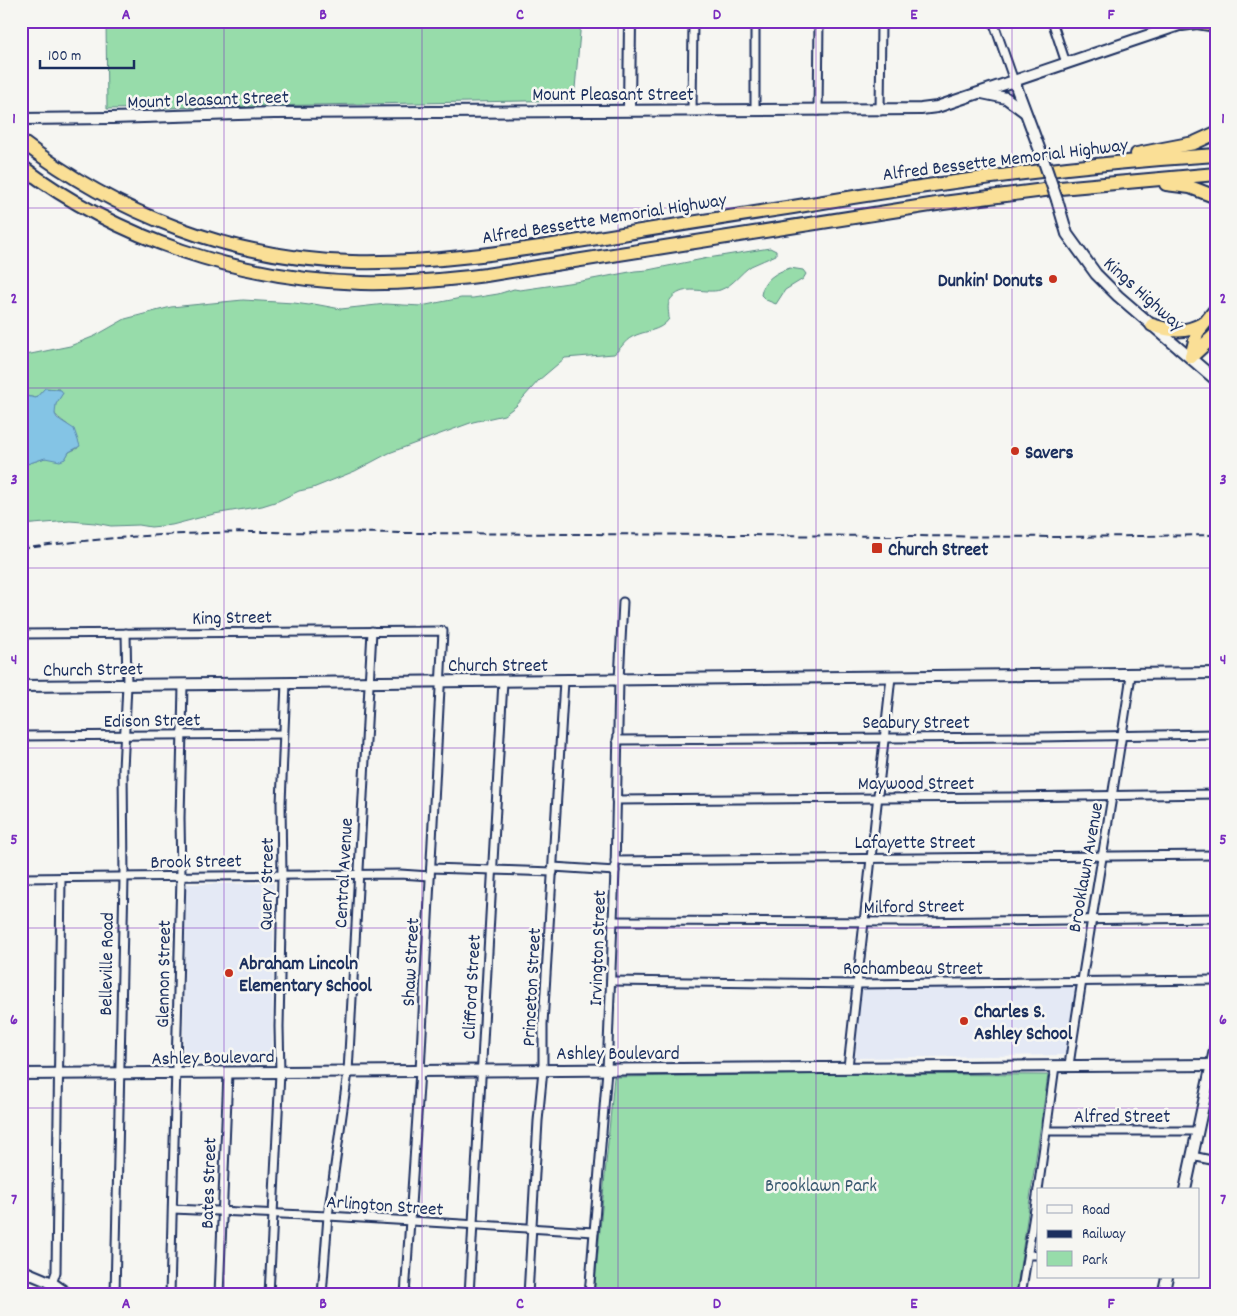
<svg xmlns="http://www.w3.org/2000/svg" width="1237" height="1316" viewBox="0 0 1237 1316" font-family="Dekko,sans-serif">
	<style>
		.built { fill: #e4e9f5 }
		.green { fill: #97dcaa; stroke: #598684 }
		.water { fill: #84c4e5; stroke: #5a88af }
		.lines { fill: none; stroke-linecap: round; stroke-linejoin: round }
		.street-casing { stroke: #1b2f5e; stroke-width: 11 }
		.secondary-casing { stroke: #1b2f5e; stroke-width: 14 }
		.highway-casing { stroke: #1b2f5e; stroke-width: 16 }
		.street { stroke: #f6f6f2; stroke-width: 7 }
		.secondary { stroke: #f6f6f2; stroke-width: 10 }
		.highway { stroke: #fadf96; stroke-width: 12 }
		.rail { stroke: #1b2f5e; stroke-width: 2; stroke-dasharray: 8 4; stroke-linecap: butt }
		.secondary-bridge-casing { stroke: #1b2f5e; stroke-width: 14; stroke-linecap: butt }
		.secondary-bridge { stroke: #f6f6f2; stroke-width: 10 }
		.grid { fill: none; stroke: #7b2cbf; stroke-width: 1; stroke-opacity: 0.55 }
		.poi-dot { fill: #c8321e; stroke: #f6f6f2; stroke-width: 2 }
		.labels { text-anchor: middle; stroke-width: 5; stroke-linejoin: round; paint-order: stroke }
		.street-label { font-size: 19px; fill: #1b2f5e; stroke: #f6f6f2 }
		.poi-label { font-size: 19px; font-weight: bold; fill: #1b2f5e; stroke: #f6f6f2; text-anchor: start }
		.park-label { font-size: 19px; fill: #3a5a71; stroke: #f6f6f2 }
		.neatline { fill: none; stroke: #7b2cbf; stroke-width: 2 }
		.grid-label { font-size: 16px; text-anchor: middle; font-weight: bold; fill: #7b2cbf }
	</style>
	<rect width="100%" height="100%" fill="#f6f6f2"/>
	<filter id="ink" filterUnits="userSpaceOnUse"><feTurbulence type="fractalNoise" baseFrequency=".02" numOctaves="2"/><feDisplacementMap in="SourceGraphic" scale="10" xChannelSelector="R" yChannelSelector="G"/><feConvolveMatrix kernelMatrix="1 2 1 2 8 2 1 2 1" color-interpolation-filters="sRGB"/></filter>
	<g filter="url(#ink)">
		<g class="built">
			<path d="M274 883 272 1061 183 1062 186 884Z"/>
			<path d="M1076 985 1065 1055 855 1058 861 988Z"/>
		</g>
		<g class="green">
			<path d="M106 21H581L574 100 107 109Z"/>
			<path d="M770 248 776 251V255C768 259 759 262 751 266 740 273 734 285 720 290 706 294 688 285 675 295 665 302 669 310 669 319 660 332 645 330 632 337 624 341 621 349 614 354L565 358 539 380 516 406 504 415 473 422 432 437 389 453 355 471 313 488 299 491 278 501 262 506 214 514 172 525 151 527 139 525 111 526 95 523 70 521 21 525V466L45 458 65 459 69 452 78 448C75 442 73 429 68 425 52 413 49 413 63 393L59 389 45 388 36 398 21 395V356L70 346 95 336 125 319 171 307 243 300 294 303 309 305 314 304 341 309 386 304 421 306 461 298H473L498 294 514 289 520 290 582 281 635 271 648 270 708 258Z"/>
			<path d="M790 268 803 270 806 274 803 279 785 290 776 304 766 300 761 295C763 280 776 272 790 268Z"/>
			<path d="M849 1074 1048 1075 1016 1295H594L614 1077Z"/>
		</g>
		<path class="water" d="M45 388 61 390 63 393 56 404 55 414 57 418 74 429 80 446 69 452 65 459 60 461 45 458 21 466V395L36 398Z"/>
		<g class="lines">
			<defs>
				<g id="street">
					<path d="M993 21 1014 81"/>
					<path d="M1052 21 1066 63"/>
					<path d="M692 111 693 21"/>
					<path d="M755 111V21"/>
					<path d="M818 111 819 21"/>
					<path d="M880 111 881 21"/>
					<path d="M21 634 443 631 420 1071 405 1295"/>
					<path d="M21 736 283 734"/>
					<path d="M617 740 1039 737 1216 734"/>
					<path d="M616 800 1009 797 1216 794"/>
					<path d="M615 861 1216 855"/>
					<path d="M553 867 615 871"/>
					<path d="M431 868 553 872"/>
					<path d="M21 878 400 874 430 876"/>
					<path d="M612 921 914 922 1216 918"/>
					<path d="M611 981 857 984 1216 980"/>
					<path d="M1069 1065C1088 935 1112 805 1131 675"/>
					<path d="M848 1067 891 677"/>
					<path d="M1047 1131H1197"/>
					<path d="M1192 1156 1216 1161"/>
					<path d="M1038 1190 1055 1066"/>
					<path d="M173 1209 328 1216 594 1232"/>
					<path d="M1028 1255H1038"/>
					<path d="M48 1295 56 1272 61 878"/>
					<path d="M115 1295 124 878 123 769 127 685 126 633"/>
					<path d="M170 1295 181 877 180 818 183 685"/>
					<path d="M219 1295 228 1073"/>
					<path d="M269 1295 280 1073 279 1027 282 876 281 803 286 683"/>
					<path d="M322 1295 328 1216 348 1072 372 631"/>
					<path d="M469 1295 503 681"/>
					<path d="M528 1295 538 1121 543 1070V1024L564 681"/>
					<path d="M589 1295 607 1070 615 871 619 680 623 602"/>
					<path d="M1021 1295 1038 1190"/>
				</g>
				<g id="secondary">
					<path d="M1014 81 1042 156"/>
					<path d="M982 93 1006 98 1025 112"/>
					<path d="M629 110 630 21"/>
					<path d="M21 119 112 118 274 113 921 109 937 107 1188 22"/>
					<path d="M1057 200 1067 234 1096 274 1118 296 1216 380"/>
					<path d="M21 686 1216 673"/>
					<path d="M21 1074 1216 1065"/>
					<path d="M1185 1190 1216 1045"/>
					<path d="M21 1270 52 1283 69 1295"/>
					<path d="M1163 1295 1167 1277"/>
				</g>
				<g id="highway">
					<path d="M1182 24 1197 22 1216 25"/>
					<path d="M21 141C116 214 232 259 352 262 435 264 516 251 598 238 663 227 728 217 793 207 933 183 1074 164 1216 155"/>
					<path d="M1137 154 1194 143 1216 133"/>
					<path d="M21 166C119 240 239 279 361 283 403 284 445 280 486 275L943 203 1060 188 1216 174"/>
					<path d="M1166 184 1190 187 1216 197"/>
					<path d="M1152 325C1170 331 1184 334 1202 324"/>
					<path d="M1191 357 1197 333 1216 309"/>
					<path d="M1191 357 1216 334"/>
				</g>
			</defs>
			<use href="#street" class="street-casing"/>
			<use href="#secondary" class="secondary-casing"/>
			<use href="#highway" class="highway-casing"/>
			<use href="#street" class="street"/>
			<use href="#secondary" class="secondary"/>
			<use href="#highway" class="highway"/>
			<path class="rail" d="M21 549C100 537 178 533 257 532L1061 537 1216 535"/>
			<defs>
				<path id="secondary-bridge" d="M1042 156 1057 200"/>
			</defs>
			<use href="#secondary-bridge" class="secondary-bridge-casing"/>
			<use href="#secondary-bridge" class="secondary-bridge"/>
		</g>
	</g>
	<path class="grid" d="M224 21V1295M422 21V1295M618 21V1295M816 21V1295M1012 21V1295M21 208H1216M21 388H1216M21 568H1216M21 748H1216M21 928H1216M21 1108H1216"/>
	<g class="poi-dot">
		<circle cx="1053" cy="279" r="5"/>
		<circle cx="1015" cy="451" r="5"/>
		<rect x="871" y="542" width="12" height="12" rx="2.5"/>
		<circle cx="229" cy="973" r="5"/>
		<circle cx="964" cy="1021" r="5"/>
	</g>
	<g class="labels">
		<g class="street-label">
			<text x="613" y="100">Mount Pleasant Street</text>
			<text transform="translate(208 98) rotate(-2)" y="7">Mount Pleasant Street</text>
			<text transform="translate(1005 158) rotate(-7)" y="7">Alfred Bessette Memorial Highway</text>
			<text transform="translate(604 217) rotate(-9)" y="7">Alfred Bessette Memorial Highway</text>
			<text transform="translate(1145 293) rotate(42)" y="7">Kings Highway</text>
			<text transform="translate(232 616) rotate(-1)" y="7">King Street</text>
			<text x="498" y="671">Church Street</text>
			<text transform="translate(93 668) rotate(-1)" y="7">Church Street</text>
			<text transform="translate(152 719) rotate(-1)" y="7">Edison Street</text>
			<text x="916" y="728">Seabury Street</text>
			<text x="916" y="789">Maywood Street</text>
			<text x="915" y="848">Lafayette Street</text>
			<text transform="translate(196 860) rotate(-1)" y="7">Brook Street</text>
			<text transform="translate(1084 867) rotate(-80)" y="7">Brooklawn Avenue</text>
			<text transform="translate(342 873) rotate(-87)" y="7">Central Avenue</text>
			<text transform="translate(265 884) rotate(-89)" y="7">Query Street</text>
			<text transform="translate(914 905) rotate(-1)" y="7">Milford Street</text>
			<text transform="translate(596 948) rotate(-88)" y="7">Irvington Street</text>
			<text transform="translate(409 962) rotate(-87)" y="7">Shaw Street</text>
			<text transform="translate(105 964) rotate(-89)" y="7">Belleville Road</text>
			<text x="913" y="974">Rochambeau Street</text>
			<text transform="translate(162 974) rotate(-89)" y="7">Glennon Street</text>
			<text transform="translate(470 987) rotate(-87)" y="7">Clifford Street</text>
			<text transform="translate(530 987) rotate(-87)" y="7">Princeton Street</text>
			<text x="618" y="1059">Ashley Boulevard</text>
			<text transform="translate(213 1056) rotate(-1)" y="7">Ashley Boulevard</text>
			<text x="1122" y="1122">Alfred Street</text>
			<text transform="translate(207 1183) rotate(-88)" y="7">Bates Street</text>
			<text transform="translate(385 1204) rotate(4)" y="7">Arlington Street</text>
		</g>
		<g class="poi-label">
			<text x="1043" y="286" text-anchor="end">Dunkin' Donuts</text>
			<text x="1025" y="458">Savers</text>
			<text x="888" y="555">Church Street</text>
			<text x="239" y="969">Abraham Lincoln<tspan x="239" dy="22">Elementary School</tspan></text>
			<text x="974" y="1017">Charles S.<tspan x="974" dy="22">Ashley School</tspan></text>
		</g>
		<g class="park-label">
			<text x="821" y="1191">Brooklawn Park</text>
		</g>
	</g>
	<rect width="1237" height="1316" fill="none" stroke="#f6f6f2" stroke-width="55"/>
	<rect x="1037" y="1188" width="162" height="90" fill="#f6f6f2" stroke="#9ea6b7"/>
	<rect x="1047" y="1205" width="25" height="8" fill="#f6f6f2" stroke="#9ea6b7"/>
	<text x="1082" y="1214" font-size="15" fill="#1b2f5e">Road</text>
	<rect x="1047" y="1230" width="25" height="8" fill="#1b2f5e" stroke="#9ea6b7"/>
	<text x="1082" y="1238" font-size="15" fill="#1b2f5e">Railway</text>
	<rect x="1047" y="1251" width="25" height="15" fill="#97dcaa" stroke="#9ea6b7"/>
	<text x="1082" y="1264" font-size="15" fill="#1b2f5e">Park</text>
	<path d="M40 60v8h94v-8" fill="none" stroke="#1b2f5e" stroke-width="2.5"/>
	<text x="48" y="60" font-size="15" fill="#1b2f5e" stroke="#f6f6f2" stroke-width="4" paint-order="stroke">100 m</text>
	<rect x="28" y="28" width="1182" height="1260" class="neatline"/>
	<g class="grid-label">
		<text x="126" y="19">A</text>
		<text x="323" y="19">B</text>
		<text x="520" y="19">C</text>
		<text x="717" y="19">D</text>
		<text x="914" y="19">E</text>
		<text x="1111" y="19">F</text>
		<text x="14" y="123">1</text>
		<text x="1223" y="123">1</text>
		<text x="14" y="303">2</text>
		<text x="1223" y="303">2</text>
		<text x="14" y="484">3</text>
		<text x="1223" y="484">3</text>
		<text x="14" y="664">4</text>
		<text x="1223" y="664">4</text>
		<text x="14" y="844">5</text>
		<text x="1223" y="844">5</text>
		<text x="14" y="1024">6</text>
		<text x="1223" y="1024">6</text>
		<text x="14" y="1204">7</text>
		<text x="1223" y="1204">7</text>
		<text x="126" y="1308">A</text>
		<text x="323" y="1308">B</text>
		<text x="520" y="1308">C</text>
		<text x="717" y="1308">D</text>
		<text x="914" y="1308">E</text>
		<text x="1111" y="1308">F</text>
	</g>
</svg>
